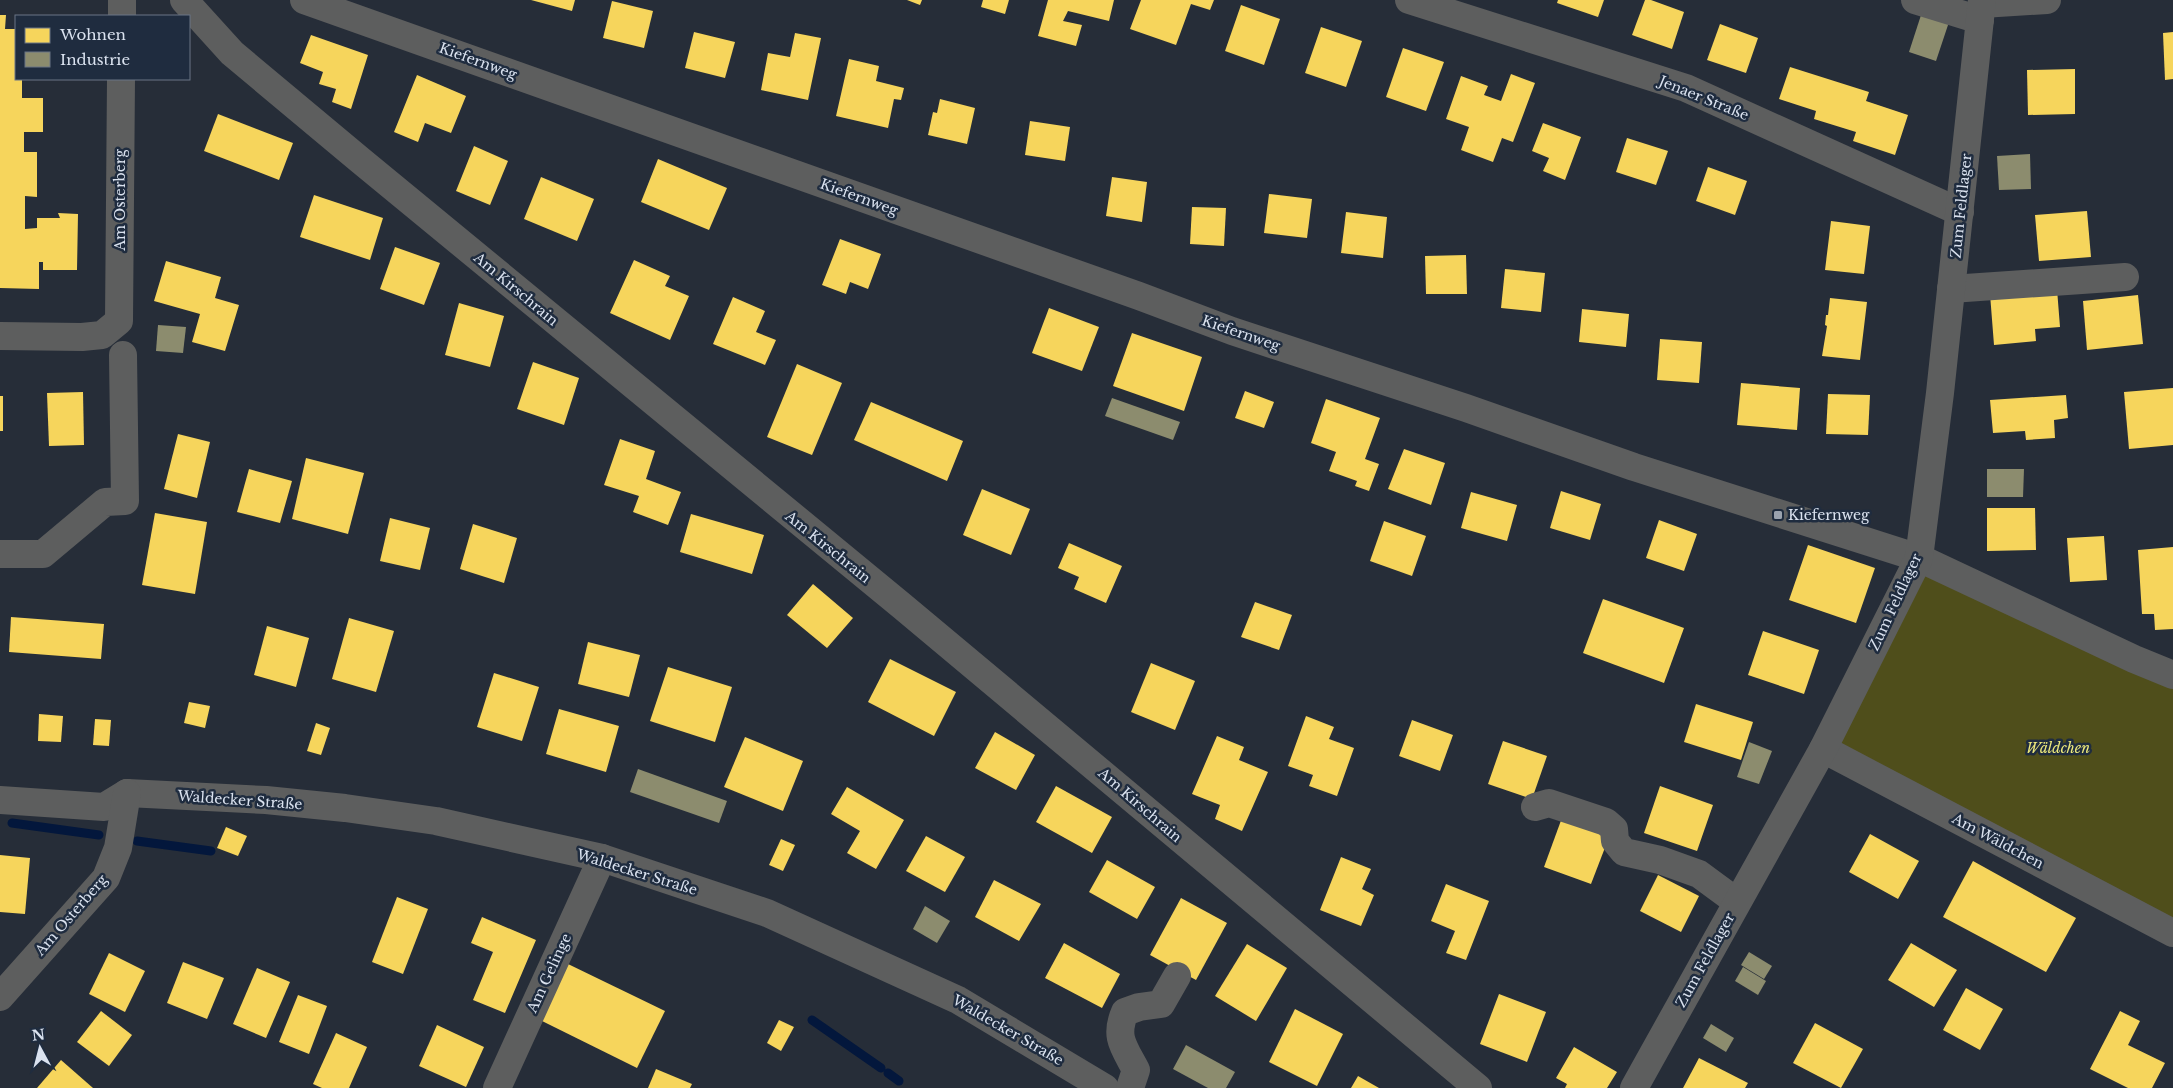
<svg xmlns="http://www.w3.org/2000/svg" width="2173" height="1088" viewBox="0 0 2173 1088" font-family="'Libre Baskerville',serif">
	<style>
		.green { fill: #4f4e1b }
		.homes { fill: #f6d55c }
		.industry { fill: #8c8c6e }
		.lines { fill: none; stroke-linecap: round; stroke-linejoin: round }
		.stream { stroke: #03173c; stroke-width: 9 }
		.minor { stroke: #5d5e5e; stroke-width: 28 }
		.poi-dot { fill: #9ba3af; stroke: #1f2c3f; stroke-width: 2 }
		.labels { text-anchor: middle; stroke-width: 5; stroke-linejoin: round; paint-order: stroke }
		.street-label { font-size: 14px; fill: #dae2ef; stroke: #1f2c3f }
		.poi-label { font-size: 14px; fill: #dae2ef; stroke: #1f2c3f; text-anchor: start }
		.park-label { font-size: 14px; font-style: italic; fill: #eeea7c; stroke: #1f2c3f }
	</style>
	<rect width="100%" height="100%" fill="#262d38"/>
	<path class="green" d="M1921 568 2173 675V933L1835 755Z"/>
	<g class="homes">
		<path d="M531 0H575L572 11Z"/>
		<path d="M907 0H922L920 5Z"/>
		<path d="M983 0H1009L1005 14 981 7Z"/>
		<path d="M1048 0H1114L1109 21 1068 11 1063 21 1082 25 1076 46 1038 36Z"/>
		<path d="M1141 0H1214L1210 10 1191 4 1176 45 1130 29Z"/>
		<path d="M1558 0H1604L1598 17 1557 3Z"/>
		<path d="M1645 0H1651L1684 12 1672 49 1632 35Z"/>
		<path d="M612 1 653 11 644 48 603 38Z"/>
		<path d="M1241 5 1280 19 1264 65 1225 51Z"/>
		<path d="M0 15H6L5 29H16V79H22V98H43V132H24V152H37V197L25 196V229L37 228V218H60L58 213 78 214 77 270H43V262H39V289L0 288Z"/>
		<path d="M1720 24 1758 38 1746 73 1707 60Z"/>
		<path d="M1321 27 1362 41 1346 87 1305 73Z"/>
		<path d="M694 32 735 42 725 78 685 68Z"/>
		<path d="M2173 32V79L2165 80 2163 33Z"/>
		<path d="M795 33 821 38 808 100 761 90 768 53 790 57Z"/>
		<path d="M311 35 368 55 351 109 332 102 336 89 319 84 323 72 300 63Z"/>
		<path d="M1403 48 1444 62 1426 111 1386 97Z"/>
		<path d="M849 59 879 66 876 81 904 88 901 100 894 99 888 128 836 116Z"/>
		<path d="M1790 67 1869 92 1866 101 1908 115 1895 155 1853 141 1856 132 1814 119 1816 111 1779 99Z"/>
		<path d="M2075 69V114L2028 115 2027 70Z"/>
		<path d="M1511 74 1535 83 1513 142 1502 138 1493 162 1461 150 1469 127 1446 119 1461 76 1488 86 1484 95 1501 101Z"/>
		<path d="M417 75 466 96 451 133 425 123 418 142 394 132Z"/>
		<path d="M940 99 975 108 967 144 928 135 933 112 937 113Z"/>
		<path d="M218 114 293 143 279 180 204 151Z"/>
		<path d="M1030 121 1070 127 1065 161 1025 155Z"/>
		<path d="M1543 123 1581 137 1565 180 1543 171 1549 158 1532 151Z"/>
		<path d="M1627 138 1668 151 1656 185 1616 172Z"/>
		<path d="M474 146 508 161 490 205 456 191Z"/>
		<path d="M658 159 727 188 709 230 641 202Z"/>
		<path d="M1708 167 1747 181 1735 215 1696 201Z"/>
		<path d="M541 177 594 199 577 241 524 219Z"/>
		<path d="M1112 177 1147 182 1142 222 1106 216Z"/>
		<path d="M1269 194 1312 199 1307 238 1264 233Z"/>
		<path d="M314 195 383 218 370 260 300 237Z"/>
		<path d="M1192 207 1226 208 1224 246 1190 244Z"/>
		<path d="M2087 211 2091 257 2039 261 2035 215Z"/>
		<path d="M1346 212 1387 217 1383 258 1341 253Z"/>
		<path d="M1831 221 1870 226 1864 274 1825 270Z"/>
		<path d="M840 239 881 254 868 289 850 282 846 294 822 285Z"/>
		<path d="M395 247 440 263 424 305 380 289Z"/>
		<path d="M1466 255 1467 294H1426L1425 256Z"/>
		<path d="M634 260 670 276 665 286 689 296 670 340 610 313Z"/>
		<path d="M166 261 221 277 215 298 239 305 225 351 192 342 200 314 154 301Z"/>
		<path d="M1505 269 1545 273 1541 312 1501 308Z"/>
		<path d="M2057 289 2060 327 2035 329 2036 341 1994 345 1990 294Z"/>
		<path d="M2138 295 2143 344 2087 350 2083 301Z"/>
		<path d="M733 297 765 311 756 332 776 340 765 365 713 344Z"/>
		<path d="M1830 298 1867 302 1860 360 1822 356 1827 326 1825 325 1826 315H1828Z"/>
		<path d="M459 303 504 316 490 367 445 355Z"/>
		<path d="M1049 308 1099 327 1082 371 1032 353Z"/>
		<path d="M1582 309 1629 314 1626 347 1579 342Z"/>
		<path d="M1132 333 1202 357 1184 411 1113 386Z"/>
		<path d="M1660 339 1702 342 1699 383 1657 380Z"/>
		<path d="M533 362 579 378 564 425 517 409Z"/>
		<path d="M797 364 842 383 812 455 767 437Z"/>
		<path d="M1741 383 1800 388 1797 430 1737 425Z"/>
		<path d="M2173 388V445L2129 449 2124 392Z"/>
		<path d="M1245 391 1274 402 1264 428 1235 418Z"/>
		<path d="M83 392 84 445 49 446 47 393Z"/>
		<path d="M1828 394 1870 395 1868 435 1826 434Z"/>
		<path d="M2066 395 2068 418 2054 420 2055 438 2026 440 2025 431 1993 433 1990 400Z"/>
		<rect x="0" y="396" width="3" height="35"/>
		<path d="M1326 399 1380 418 1365 459 1379 464 1369 491 1355 486 1357 481 1329 471 1336 452 1311 443Z"/>
		<path d="M871 402 963 441 947 481 854 440Z"/>
		<path d="M178 434 210 442 197 498 164 489Z"/>
		<path d="M620 439 655 451 646 479 681 492 668 525 633 512 639 496 604 485Z"/>
		<path d="M1404 449 1445 463 1431 505 1388 489Z"/>
		<path d="M306 458 364 473 348 534 292 519Z"/>
		<path d="M249 469 292 481 280 523 237 512Z"/>
		<path d="M982 489 1030 509 1011 555 963 535Z"/>
		<path d="M1561 491 1601 504 1590 540 1550 528Z"/>
		<path d="M1471 492 1517 505 1507 541 1461 528Z"/>
		<path d="M1987 508H2035L2036 550 1987 551Z"/>
		<path d="M155 513 207 522 195 594 142 585Z"/>
		<path d="M691 514 764 535 752 574 680 552Z"/>
		<path d="M390 518 430 528 420 570 380 561Z"/>
		<path d="M1659 520 1697 534 1684 571 1646 558Z"/>
		<path d="M1384 521 1426 536 1412 576 1370 561Z"/>
		<path d="M473 524 517 538 504 583 460 569Z"/>
		<path d="M2104 536 2107 580 2070 582 2067 538Z"/>
		<path d="M1069 543 1122 566 1106 603 1074 589 1079 577 1058 568Z"/>
		<path d="M1808 545 1875 568 1856 623 1789 600Z"/>
		<path d="M2173 547V629L2155 630 2154 614H2142L2138 550Z"/>
		<path d="M813 584 853 618 827 648 787 615Z"/>
		<path d="M1603 599 1684 628 1664 683 1583 653Z"/>
		<path d="M1255 602 1292 615 1279 650 1241 637Z"/>
		<path d="M11 617 104 624 101 659 9 652Z"/>
		<path d="M349 618 394 631 376 692 332 679Z"/>
		<path d="M267 626 309 638 296 687 254 675Z"/>
		<path d="M1763 631 1819 650 1804 694 1748 675Z"/>
		<path d="M588 642 640 655 629 697 578 684Z"/>
		<path d="M890 659 956 692 934 736 868 702Z"/>
		<path d="M1151 663 1195 681 1175 730 1131 712Z"/>
		<path d="M668 667 732 687 715 742 650 721Z"/>
		<path d="M494 673 539 687 522 741 477 727Z"/>
		<path d="M189 702 210 706 205 728 184 723Z"/>
		<path d="M1696 704 1753 722 1741 760 1684 742Z"/>
		<path d="M559 709 619 726 606 772 546 754Z"/>
		<path d="M39 714 63 716 61 742 38 741Z"/>
		<path d="M1306 716 1334 727 1329 739 1354 748 1337 796 1309 786 1313 775 1288 766Z"/>
		<path d="M95 719 111 720 109 746 93 745Z"/>
		<path d="M1412 720 1453 735 1440 771 1399 756Z"/>
		<path d="M316 723 330 728 321 755 307 751Z"/>
		<path d="M995 732 1035 755 1016 790 975 768Z"/>
		<path d="M1217 736 1244 747 1239 760 1268 772 1242 831 1215 819 1220 805 1192 794Z"/>
		<path d="M745 737 803 761 783 811 724 787Z"/>
		<path d="M1503 741 1547 756 1532 799 1488 784Z"/>
		<path d="M1056 786 1112 817 1092 853 1036 822Z"/>
		<path d="M1660 786 1713 805 1697 851 1644 833Z"/>
		<path d="M847 787 904 820 876 869 847 853 860 831 831 814Z"/>
		<path d="M1563 815 1611 832 1591 884 1544 867Z"/>
		<path d="M226 827 247 836 238 856 217 848Z"/>
		<path d="M1870 834 1919 861 1898 899 1849 872Z"/>
		<path d="M926 836 965 857 945 892 906 871Z"/>
		<path d="M781 839 795 845 783 871 769 865Z"/>
		<path d="M0 855 30 858 25 914 0 912Z"/>
		<path d="M1341 857 1371 869 1362 889 1374 895 1361 926 1320 910Z"/>
		<path d="M1107 860 1155 887 1137 919 1089 892Z"/>
		<path d="M1973 861 2076 918 2046 972 1943 917Z"/>
		<path d="M1658 875 1699 896 1681 932 1640 911Z"/>
		<path d="M994 880 1041 904 1019 941 975 917Z"/>
		<path d="M1446 884 1489 901 1466 960 1446 953 1455 931 1431 921Z"/>
		<path d="M397 897 428 909 403 974 372 962Z"/>
		<path d="M1181 898 1227 923 1196 980 1150 955Z"/>
		<path d="M482 917 536 940 505 1013 473 1000 493 952 471 943Z"/>
		<path d="M1064 943 1120 974 1102 1008 1045 978Z"/>
		<path d="M1911 943 1957 970 1934 1007 1888 980Z"/>
		<path d="M1247 944 1287 968 1256 1021 1215 996Z"/>
		<path d="M109 953 145 971 125 1012 89 994Z"/>
		<path d="M183 962 224 978 207 1019 167 1003Z"/>
		<path d="M568 964 665 1011 637 1068 540 1020Z"/>
		<path d="M257 968 290 982 266 1038 233 1024Z"/>
		<path d="M1966 988 2003 1009 1980 1050 1943 1030Z"/>
		<path d="M1499 994 1546 1012 1527 1062 1480 1044Z"/>
		<path d="M298 995 327 1006 309 1054 279 1042Z"/>
		<path d="M1295 1009 1343 1034 1317 1086 1269 1062Z"/>
		<path d="M101 1011 132 1035 109 1066 77 1042Z"/>
		<path d="M2120 1011 2140 1021 2128 1045 2165 1063 2152 1088H2128L2090 1069Z"/>
		<path d="M779 1020 794 1027 781 1051 767 1043Z"/>
		<path d="M1815 1023 1863 1049 1841 1088 1793 1063Z"/>
		<path d="M437 1025 484 1047 466 1087 419 1066Z"/>
		<path d="M336 1033 367 1047 349 1088H322L313 1084Z"/>
		<path d="M1574 1047 1617 1072 1607 1088H1565L1567 1084 1556 1078Z"/>
		<path d="M1699 1058 1748 1083 1745 1088H1683Z"/>
		<path d="M61 1060 93 1088H37Z"/>
		<path d="M656 1069 692 1084 690 1088H648Z"/>
		<path d="M1358 1076 1379 1088H1351Z"/>
	</g>
	<g class="industry">
		<path d="M1922 12 1949 22 1936 61 1909 52Z"/>
		<path d="M2030 154 2031 189 1999 190 1997 156Z"/>
		<path d="M158 325 186 327 183 353 156 351Z"/>
		<path d="M1112 398 1180 422 1173 440 1105 416Z"/>
		<path d="M1987 469H2024L2023 497H1987Z"/>
		<path d="M1749 742 1772 751 1759 784 1737 777Z"/>
		<path d="M638 769 727 801 719 823 630 792Z"/>
		<path d="M925 906 950 921 937 943 913 929Z"/>
		<path d="M1749 952 1772 966 1764 979 1741 965Z"/>
		<path d="M1743 967 1766 981 1758 995 1735 981Z"/>
		<path d="M1711 1024 1734 1038 1726 1052 1703 1038Z"/>
		<path d="M1186 1045 1235 1072 1226 1088H1208L1173 1069Z"/>
	</g>
	<g class="lines">
		<g class="stream">
			<path d="M12 823 99 835"/>
			<path d="M137 841 211 851"/>
			<path d="M812 1020 881 1068"/>
			<path d="M888 1073 899 1081"/>
		</g>
		<g class="minor">
			<path d="M184 0 232 53 360 160 902 606 1478 1088"/>
			<path d="M304 0 1139 296 1232 331 1466 408 1634 467 1919 558 2134 659 2173 675"/>
			<path d="M1409 0 1686 88 1960 212"/>
			<path d="M1915 0 1980 20"/>
			<path d="M1982 4 2047 0"/>
			<path d="M122 16V0"/>
			<path d="M1951 289 2125 277"/>
			<path d="M0 336 82 337 102 335 119 321 121 79"/>
			<path d="M0 554H43L105 502 125 501 123 355"/>
			<path d="M1823 749 2173 933"/>
			<path d="M127 793 266 800 345 808 436 821 602 858 767 913 958 1000 1105 1088"/>
			<path d="M0 800 104 807 127 793"/>
			<path d="M1535 807 1549 803 1606 822 1614 829 1615 841 1624 852 1660 860 1699 874 1737 902"/>
			<path d="M0 997 106 878 118 848 127 793"/>
			<path d="M497 1088 602 858"/>
			<path d="M1130 1088 1136 1070C1124 1047 1114 1037 1125 1012L1139 1007 1161 1004 1177 976"/>
			<path d="M1634 1088 1823 749 1919 558 1940 393 1982 0"/>
		</g>
	</g>
	<rect class="poi-dot" x="1773" y="510" width="10" height="10" rx="2.5"/>
	<g class="labels">
		<g class="street-label">
			<text transform="translate(478 61) rotate(20)" y="5">Kiefernweg</text>
			<text transform="translate(1704 98) rotate(22)" y="5">Jenaer Straße</text>
			<text transform="translate(859 197) rotate(20)" y="5">Kiefernweg</text>
			<text transform="translate(120 200) rotate(-90)" y="5">Am Osterberg</text>
			<text transform="translate(1961 206) rotate(-84)" y="5">Zum Feldlager</text>
			<text transform="translate(516 289) rotate(40)" y="5">Am Kirschrain</text>
			<text transform="translate(1241 333) rotate(19)" y="5">Kiefernweg</text>
			<text transform="translate(828 547) rotate(39)" y="5">Am Kirschrain</text>
			<text transform="translate(1895 602) rotate(-65)" y="5">Zum Feldlager</text>
			<text transform="translate(240 800) rotate(4)" y="5">Waldecker Straße</text>
			<text transform="translate(1140 805) rotate(41)" y="5">Am Kirschrain</text>
			<text transform="translate(1998 841) rotate(28)" y="5">Am Wäldchen</text>
			<text transform="translate(637 872) rotate(17)" y="5">Waldecker Straße</text>
			<text transform="translate(71 915) rotate(-49)" y="5">Am Osterberg</text>
			<text transform="translate(1705 960) rotate(-61)" y="5">Zum Feldlager</text>
			<text transform="translate(549 973) rotate(-65)" y="5">Am Gelinge</text>
			<text transform="translate(1008 1030) rotate(30)" y="5">Waldecker Straße</text>
		</g>
		<g class="poi-label">
			<text x="1788" y="520">Kiefernweg</text>
		</g>
		<g class="park-label">
			<text x="2058" y="753">Wäldchen</text>
		</g>
	</g>
	<rect x="15" y="15" width="175" height="65" fill="#1f2c3f" stroke="#6a7585"/>
	<rect x="25" y="28" width="25" height="15" fill="#f6d55c" stroke="#6a7585"/>
	<text x="60" y="40" font-size="15" fill="#dae2ef">Wohnen</text>
	<rect x="25" y="52" width="25" height="15" fill="#8c8c6e" stroke="#6a7585"/>
	<text x="60" y="65" font-size="15" fill="#dae2ef">Industrie</text>
	<g transform="translate(40 1048) rotate(353)" stroke="#1f2c3f" stroke-width="4" paint-order="stroke">
	<path d="M0-4L9 19L0 12L-9 19Z" fill="#dae2ef"/>
	<text y="-8" font-size="14" font-weight="bold" text-anchor="middle" fill="#dae2ef">N</text>
	</g>
</svg>
